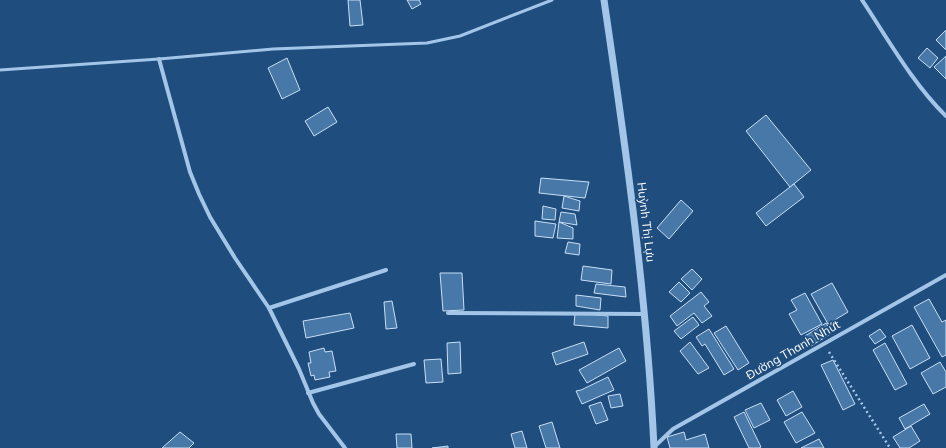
<svg xmlns="http://www.w3.org/2000/svg" width="946" height="448" viewBox="0 0 946 448" font-family="Mulish,sans-serif">
	<style>
		.building { fill: #4878a8; stroke: #c7dff6 }
		.lines { fill: none; stroke-linecap: round; stroke-linejoin: round }
		.path { stroke: #a3c6e8; stroke-width: 2.5; stroke-dasharray: 2 3; stroke-linecap: butt }
		.service { stroke: #a3c6e8; stroke-width: 3 }
		.minor { stroke: #a3c6e8; stroke-width: 4 }
		.tertiary { stroke: #a3c6e8; stroke-width: 7 }
		.labels { text-anchor: middle; stroke-width: 3.5; stroke-linejoin: round; paint-order: stroke }
		.street-label { font-size: 12px; fill: #fff; stroke: #1f4e7e }
	</style>
	<rect width="100%" height="100%" fill="#1f4e7e"/>
	<g class="building">
		<path d="M348 0H360L363 25 350 26Z"/>
		<path d="M407 0H419L421 4 412 9Z"/>
		<path d="M946 30V50L936 40Z"/>
		<path d="M927 48 938 58 930 68 918 58Z"/>
		<path d="M946 56V79L934 67Z"/>
		<path d="M287 58 300 90 282 99 268 68Z"/>
		<path d="M328 107 337 122 314 136 305 121Z"/>
		<path d="M766 115 811 170 790 187 746 131Z"/>
		<path d="M541 178 589 182 585 198 539 193Z"/>
		<path d="M794 184 804 197 766 226 756 213Z"/>
		<path d="M564 196 580 201 579 211 562 208Z"/>
		<path d="M681 200 693 211 669 239 657 228Z"/>
		<path d="M543 206 556 209 555 220 542 219Z"/>
		<path d="M561 212 575 214 577 225 559 222Z"/>
		<path d="M535 221 556 224 553 238 535 236Z"/>
		<path d="M559 222 573 228V239L557 238Z"/>
		<path d="M568 242 580 244 579 255 565 253Z"/>
		<path d="M583 266 612 270 611 284 581 280Z"/>
		<path d="M692 269 702 279 692 290 681 279Z"/>
		<path d="M440 273H462L464 310 443 311Z"/>
		<path d="M679 282 690 293 681 302 669 292Z"/>
		<path d="M832 283 848 312 828 324 811 294Z"/>
		<path d="M596 284 625 287 626 297 594 293Z"/>
		<path d="M701 292 709 302 704 306 712 316 702 323 694 313 677 326 670 316Z"/>
		<path d="M805 293 822 324 801 335 789 314 797 310 791 300Z"/>
		<path d="M576 295 601 298 600 310 576 306Z"/>
		<path d="M929 299 942 322 946 320V355L942 357 914 307Z"/>
		<path d="M392 301 397 328 386 329 384 302Z"/>
		<path d="M350 313 354 328 306 338 303 321Z"/>
		<path d="M575 313 608 316V328L574 325Z"/>
		<path d="M693 317 699 325 681 339 674 331Z"/>
		<path d="M826 323 832 333 811 346 805 336Z"/>
		<path d="M912 325 930 358 910 369 892 336Z"/>
		<path d="M726 326 749 363 738 370 714 333Z"/>
		<path d="M709 329 734 369 724 375 705 344 702 346 696 337Z"/>
		<path d="M880 329 886 337 875 344 869 336Z"/>
		<path d="M460 342 461 373 448 374 447 343Z"/>
		<path d="M584 342 588 354 556 365 552 353Z"/>
		<path d="M690 342 709 368 698 374 680 351Z"/>
		<path d="M885 343 907 384 895 390 873 350Z"/>
		<path d="M324 348 325 352 332 351 336 371 329 372 330 377 315 380 314 375 311 376 308 363H311L309 352Z"/>
		<path d="M619 348 626 361 587 383 579 370Z"/>
		<path d="M441 359 443 382 426 383 424 360Z"/>
		<path d="M833 360 855 404 843 410 821 365Z"/>
		<path d="M940 362 946 372V387L933 394 921 373Z"/>
		<path d="M608 377 614 390 582 404 576 391 581 390Z"/>
		<path d="M793 391 802 407 786 416 777 400Z"/>
		<path d="M620 394 623 406 611 408 608 396Z"/>
		<path d="M601 402 608 420 596 424 589 406Z"/>
		<path d="M761 403 770 420 754 428 745 410Z"/>
		<path d="M924 404 930 414 905 429 899 418Z"/>
		<path d="M744 412 761 447 759 448H749L734 417Z"/>
		<path d="M802 412 815 433 796 443 784 422Z"/>
		<path d="M552 422 560 448H546L539 426Z"/>
		<path d="M911 426 920 441 909 448H900L893 437Z"/>
		<path d="M522 431 527 448H515L511 434Z"/>
		<path d="M180 432 194 443 189 448H162Z"/>
		<path d="M684 432 686 440 705 434 709 448H670L667 437Z"/>
		<path d="M396 434H411L412 448H397Z"/>
		<path d="M819 439 824 448H801Z"/>
		<path d="M448 446V448H432Z"/>
	</g>
	<g class="lines">
		<path class="path" d="M829 352 890 448"/>
		<path class="service" d="M0 70 159 59 273 49 427 43 460 36 552 0"/>
		<g class="minor">
			<path d="M862 0C888 39 913 84 946 116"/>
			<path d="M159 59 190 172 199 194 210 217 235 258 269 308 299 369 313 403 319 414 345 448"/>
			<path d="M269 308 386 270"/>
			<path d="M448 313 643 314"/>
			<path d="M308 393 414 364"/>
			<path d="M654 447 673 429 946 275"/>
		</g>
		<path class="tertiary" d="M604 0C626 149 647 298 654 448"/>
	</g>
	<g class="labels">
		<g class="street-label">
			<text transform="translate(646 222) rotate(83)" y="4">Huỳnh Thị Lựu</text>
			<text transform="translate(793 350) rotate(-30)" y="4">Đường Thanh Nhứt</text>
		</g>
	</g>
</svg>
